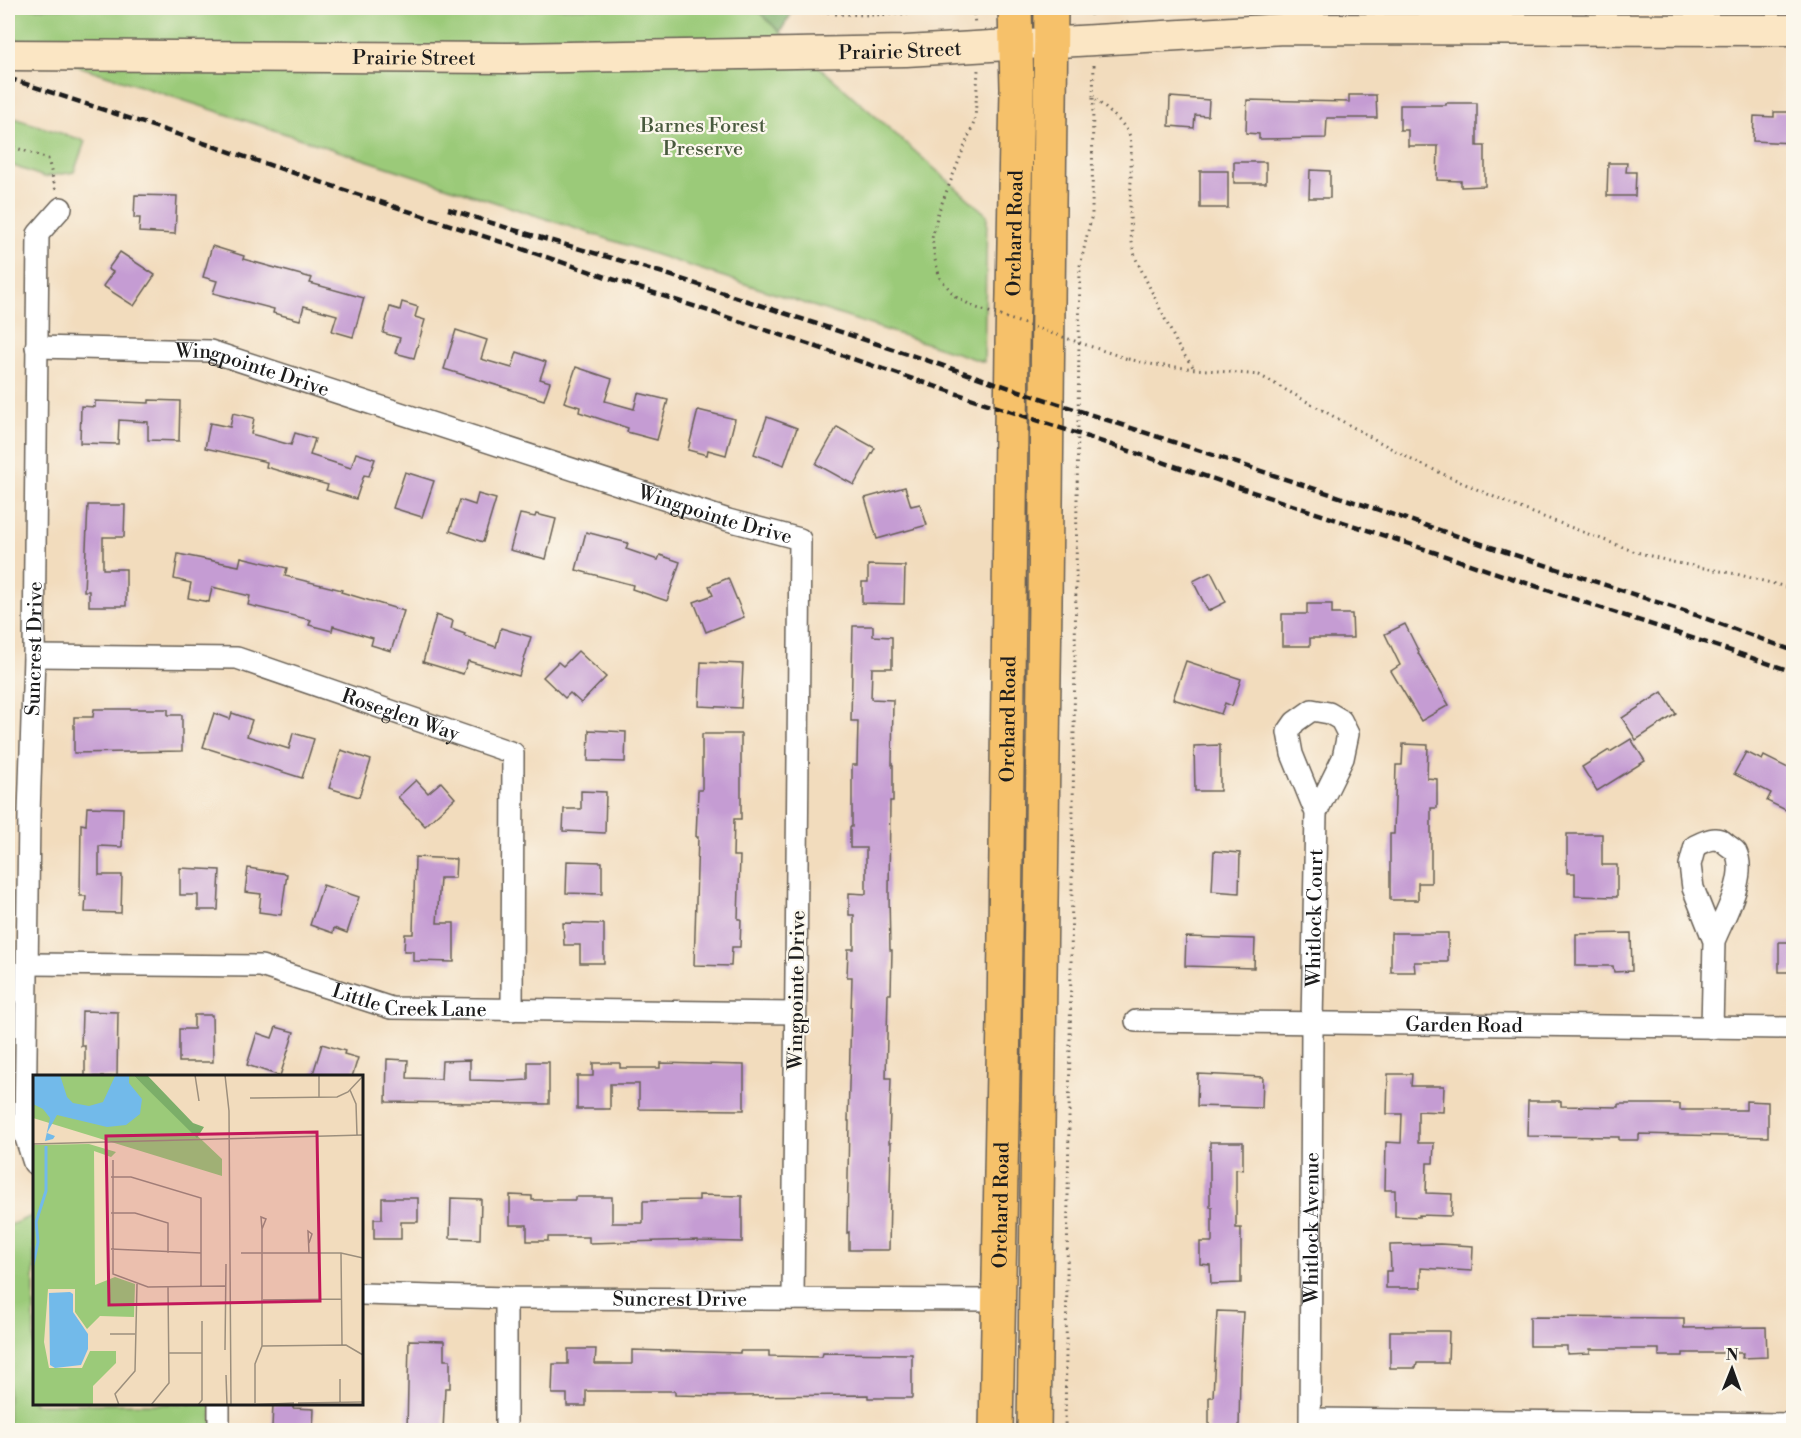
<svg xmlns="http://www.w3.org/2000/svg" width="1801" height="1438" viewBox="0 0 1801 1438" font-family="'Libre Bodoni',serif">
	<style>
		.green { fill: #9bca79; stroke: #5c734a; stroke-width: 1.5 }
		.forest { fill: #7cae69; stroke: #4c6542; stroke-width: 1.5 }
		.building { fill: #c59cd3 }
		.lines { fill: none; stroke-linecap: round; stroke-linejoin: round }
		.street-casing { stroke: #675f54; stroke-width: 24 }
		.secondary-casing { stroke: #675f54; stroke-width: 33 }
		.primary-casing { stroke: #675f54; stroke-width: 36 }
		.path { stroke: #675f54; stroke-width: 3; stroke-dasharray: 1.5 4.5; stroke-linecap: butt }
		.street { stroke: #fff; stroke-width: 21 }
		.secondary { stroke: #fbe6c4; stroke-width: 30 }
		.primary { stroke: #f6c16b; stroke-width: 33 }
		.rail { stroke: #1c1c1c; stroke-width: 4.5; stroke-dasharray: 9 4.5; stroke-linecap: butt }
		.path-bridge { stroke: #675f54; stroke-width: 3; stroke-dasharray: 1.5 4.5; stroke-linecap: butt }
		.labels { text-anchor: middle; stroke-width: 4.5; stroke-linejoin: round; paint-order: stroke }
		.street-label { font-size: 20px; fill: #1c1c1c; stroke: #fbf7ec }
		.park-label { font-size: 20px; fill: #48593d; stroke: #fbf7ec }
		.inset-river { fill: none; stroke: #72baea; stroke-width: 3 }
		.inset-road { fill: none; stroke: #9c8f7d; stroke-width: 1.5 }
		.view { fill: #c2185b; fill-opacity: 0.15; stroke: #c2185b; stroke-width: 3 }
		.inset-edge { fill: none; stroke: #1c1c1c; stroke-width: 3 }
	</style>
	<rect width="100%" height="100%" fill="#fbf7ec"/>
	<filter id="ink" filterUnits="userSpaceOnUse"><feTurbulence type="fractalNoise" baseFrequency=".0167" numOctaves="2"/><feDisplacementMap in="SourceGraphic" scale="12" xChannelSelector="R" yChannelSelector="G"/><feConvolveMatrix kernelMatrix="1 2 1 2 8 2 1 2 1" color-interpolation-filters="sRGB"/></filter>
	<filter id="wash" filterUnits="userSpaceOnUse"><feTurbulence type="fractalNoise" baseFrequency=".008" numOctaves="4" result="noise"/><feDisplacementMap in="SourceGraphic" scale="24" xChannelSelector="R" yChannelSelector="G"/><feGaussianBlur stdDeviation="1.35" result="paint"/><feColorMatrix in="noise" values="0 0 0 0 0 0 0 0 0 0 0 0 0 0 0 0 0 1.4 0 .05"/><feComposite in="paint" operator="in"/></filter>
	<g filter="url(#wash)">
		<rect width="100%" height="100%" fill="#f2dcbd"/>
		<g class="green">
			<path d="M8 8H755L780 32 987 215 984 362 8 43Z"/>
			<path d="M8 116 85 141 74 172 44 177 8 164Z"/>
			<path d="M34 1215V1404H212V1430H8V1226Z"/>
		</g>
		<path class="forest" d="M755 8H795L780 32Z"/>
		<g id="blocks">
			<g class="building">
				<path d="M1349 95H1376L1377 118H1327L1326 138 1259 139V134L1246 133 1247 100 1349 102Z"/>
				<path d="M1170 97 1209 100 1208 116 1195 115 1194 128 1169 126Z"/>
				<path d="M1446 103H1477V146H1485V186L1461 187V181L1437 180 1438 146H1408V130H1400V105H1446Z"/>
				<path d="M1774 112H1794V143L1753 141 1754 116 1774 117Z"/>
				<rect x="1234" y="162" width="32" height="21"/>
				<path d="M1608 163H1627L1626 172H1636L1635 196H1607Z"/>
				<path d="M1310 170 1330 171V198H1309Z"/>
				<rect x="1200" y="171" width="28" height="37"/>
				<path d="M135 195 177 196 175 234 139 232 140 218H134Z"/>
				<path d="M212 246 244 256 243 259 312 278 310 283 364 298 353 337 332 331 337 315 304 306 300 320 273 313 274 309 213 293 217 281 203 277Z"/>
				<path d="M120 252 155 275 134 306 103 286 113 272 108 269Z"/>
				<path d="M402 302 418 307 415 317 425 320 414 358 395 353 400 338 383 333 390 307 400 310Z"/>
				<path d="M456 330 487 340 481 359 512 368 517 352 546 362 540 379 550 382 544 400 444 369Z"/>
				<path d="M576 367 612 379 605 401 634 409 638 393 668 400 657 440 627 432 628 428 579 412 580 407 564 402Z"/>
				<path d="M149 400 180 401 179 441 148 440V422L119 420 118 444 80 443 81 406 95 407V401L149 403Z"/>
				<path d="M698 410 735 419 726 455 708 450 707 455 688 450Z"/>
				<path d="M233 413 254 418 251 434 291 445 295 433 315 439 310 455 351 468 356 453 375 459 369 476 364 475 356 499 326 490 328 485 266 467 267 462 205 448 210 423 230 427Z"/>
				<path d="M767 417 797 428 784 465 754 454Z"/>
				<path d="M837 427 875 448 854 485 816 464Z"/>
				<path d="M405 472 434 481 422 517 393 508Z"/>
				<path d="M905 487 911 506 920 504 927 525 877 539 865 498Z"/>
				<path d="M478 494 496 499 483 542 450 531 460 500 475 505Z"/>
				<path d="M88 505H125L124 537H103V569H126V606H89V591H84Z"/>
				<path d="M520 514 535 517 536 514 556 519 546 559 510 550Z"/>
				<path d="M586 532 628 543 626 549 658 560 660 555 680 562 667 601 632 589 633 585 576 570Z"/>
				<path d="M178 554 239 566 241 557 287 568 285 576 342 590 341 592 404 611 391 651 371 645 373 638 333 626 332 631 309 625 311 620 248 605 250 596 212 587 209 602 188 598 191 583 174 579Z"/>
				<path d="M868 565 905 566 904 604 862 603V582H868Z"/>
				<path d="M1211 572 1226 602 1208 611 1193 581Z"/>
				<path d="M728 578 744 617 706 632 694 602 713 595 709 586Z"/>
				<path d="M1307 604H1332V614H1352L1353 638H1310V646H1282V614H1307Z"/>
				<path d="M436 615 453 621 451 629 465 634 464 636 496 647 501 628 531 637 519 676 468 661 463 674 423 662Z"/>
				<path d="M1405 624 1419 652 1418 653 1449 705 1421 721 1391 671 1400 665 1385 634Z"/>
				<path d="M853 626H873V636L892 637V668H872L871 699 893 700 892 765H893V801H890L889 894 890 950H892L891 994H888L886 1078H891L889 1143H891L889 1250H849V1232L847 1233 849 1121H848L852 977H847L848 949H854V915H849V893L866 894V848H850V827H852V765H857L858 721H851Z"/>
				<path d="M578 651 606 677 581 703 570 693 565 698 543 677 558 662 563 666Z"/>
				<path d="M1186 661 1241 679 1232 706 1225 703 1221 714 1173 699Z"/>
				<path d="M701 662 743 664 741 708 699 706Z"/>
				<path d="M1662 692 1676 714 1636 740 1622 718Z"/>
				<path d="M94 709H168V715H182V751L74 753V717H93Z"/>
				<path d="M214 713 230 719 232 713 252 720 247 736 289 749 293 733 314 739 302 778 203 747Z"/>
				<path d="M589 730 626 732 625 762 588 761Z"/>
				<path d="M702 734H741V819H734L733 856H740L738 919H741L740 947H732L731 966 694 965 698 837H696L698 790H702Z"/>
				<path d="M1631 739 1645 761 1597 791 1582 767 1609 750 1610 752Z"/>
				<path d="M1403 744 1428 745 1427 778 1437 779V808H1431V883H1418V900H1390V834H1394L1396 765H1402Z"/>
				<path d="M1220 745V791H1195L1194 746Z"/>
				<path d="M341 750 371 760 359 797 329 788Z"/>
				<path d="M1746 752 1762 760 1764 756 1794 771V814L1767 801 1771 793 1734 774Z"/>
				<path d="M416 780 428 793 441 782 455 798 425 826 398 797Z"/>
				<path d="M581 791 606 792 605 833 563 831 564 809H581Z"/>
				<path d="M87 807 123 808 122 847 99 846V875H122L121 913 85 912 86 896H80L81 824 86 825Z"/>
				<path d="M1567 834H1602V865H1617V897L1575 896V873H1567Z"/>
				<path d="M1214 851 1240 853 1239 893 1212 891Z"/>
				<path d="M415 857 456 859 455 878H440L437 923H454V962L413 961V951H404L405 934H413Z"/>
				<path d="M567 861 602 862V894L566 893Z"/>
				<path d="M180 868 220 870 218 910H198V895H180Z"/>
				<path d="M248 868 287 874 281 915 259 912 261 894 245 892Z"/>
				<path d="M323 885 359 897 347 933 334 928 333 933 310 925Z"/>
				<path d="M563 923 604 924V963H580V945H564Z"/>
				<path d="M1391 933H1448V962H1414L1415 972H1391Z"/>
				<path d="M1631 933 1632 971 1614 972 1613 966H1576V934Z"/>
				<path d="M1186 937 1255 939 1254 968 1185 966Z"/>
				<rect x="1779" y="942" width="15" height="30"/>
				<path d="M82 1011 118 1012 117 1077H85V1046H81Z"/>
				<path d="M194 1015H212L213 1062H179V1029H194Z"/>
				<path d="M276 1027 294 1032 280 1076 247 1065 257 1033 272 1038Z"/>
				<path d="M322 1044 345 1051 344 1054 358 1058 352 1077H312Z"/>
				<path d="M387 1059 408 1060 407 1078 441 1079 442 1061 470 1060V1080L510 1081 528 1080V1062H549V1104L386 1102Z"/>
				<path d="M593 1063H620V1068H660V1063L744 1065V1110L639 1109V1084H610V1109H577V1076H593Z"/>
				<path d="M1198 1074 1263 1077 1262 1108 1197 1106Z"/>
				<path d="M1388 1074H1412L1411 1086H1444L1443 1112 1418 1111V1143H1434L1433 1163H1427L1426 1193 1452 1194 1451 1216 1419 1215V1217L1395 1216V1190H1385L1386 1142 1401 1143 1402 1114H1387Z"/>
				<path d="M1528 1101H1561V1106L1619 1107V1104H1680V1110H1746V1101L1768 1102V1137L1639 1134V1140H1619V1137L1527 1136Z"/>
				<path d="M1210 1142H1243V1170L1236 1169V1228H1241V1283L1211 1284 1210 1265 1200 1264V1242H1212V1207H1210Z"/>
				<path d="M510 1195 532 1196V1200H575V1197H612V1223H643V1201L699 1200V1195L742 1196V1242L698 1241V1240L589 1243V1237H548V1241H527V1225H510Z"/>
				<path d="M382 1198H418V1222H401V1239H374V1219H382Z"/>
				<path d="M451 1198 481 1199 480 1239 450 1238Z"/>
				<path d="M1440 1244 1473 1246 1472 1271 1421 1268V1288H1386V1271H1391L1390 1245Z"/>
				<path d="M1217 1311 1243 1312 1240 1372 1239 1431H1209V1397H1213Z"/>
				<path d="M1530 1317 1684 1318V1328L1766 1327 1767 1357 1742 1358 1743 1353H1683V1356H1659V1349H1590V1353L1567 1354V1346H1530Z"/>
				<path d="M1390 1331H1449L1448 1363H1417L1416 1368H1390Z"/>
				<path d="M409 1340 444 1341V1360H450V1388H445L443 1431H407Z"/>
				<path d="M568 1349H596L595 1364H632V1350L740 1353V1351H769V1356L822 1357 823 1353 912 1354V1398H868V1395L719 1396 675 1395V1391H586V1406H567V1394H552L553 1364H568Z"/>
				<path d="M273 1404H293V1408L314 1409 313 1431H288V1428L272 1427Z"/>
			</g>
		</g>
	</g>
	<g filter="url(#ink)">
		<use href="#blocks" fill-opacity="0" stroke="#675f54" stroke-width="1.5"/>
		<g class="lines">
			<defs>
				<g id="street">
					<path id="s1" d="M36 347 210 351 728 520 800 539 793 1299"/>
					<path id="s2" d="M34 656 237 658 513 753 512 1010"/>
					<path id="s3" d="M28 964 261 966 391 1008 795 1013"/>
					<path id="s4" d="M1136 1021 1794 1028"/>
					<path d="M1712 1028 1714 941 1693 888 1690 865 1695 846C1705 841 1716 835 1725 843 1728 846 1734 849 1736 852 1748 877 1723 918 1714 941"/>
					<path id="s5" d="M34 1163 25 1135 29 815 34 656 38 234 61 208"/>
					<path id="s6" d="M362 1294 506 1298 999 1300"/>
					<path d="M1311 1419 1794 1424"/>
					<path d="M219 1430V1404"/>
					<path d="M506 1430V1298"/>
					<path id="s7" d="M1310 1430 1312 1023 1316 813 1343 758 1348 734 1341 720 1329 713 1312 710 1295 722 1288 732 1292 754 1316 813"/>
				</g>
				<g id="secondary">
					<path id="s8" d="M8 55 509 58 906 51 1284 29 1794 30"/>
				</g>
				<g id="primary">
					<path id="s9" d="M996 1430 1004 1019 1012 345 1017 89 1015 8"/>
					<path d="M1034 1430 1045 601 1051 8"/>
				</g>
			</defs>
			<use href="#street" class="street-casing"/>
			<use href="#secondary" class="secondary-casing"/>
			<use href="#primary" class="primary-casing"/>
			<g class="path">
				<path d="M804 8 832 13"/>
				<path d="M825 8 836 14 871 15 923 13 949 8"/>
				<path d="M973 8 975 24"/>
				<path d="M1090 8 1091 16"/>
				<path d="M1094 65 1093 97C1104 108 1122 120 1129 134 1132 142 1131 153 1131 162 1132 194 1126 228 1136 259L1179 348 1194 368"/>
				<path d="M8 145 48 159 56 191"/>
				<path d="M956 297 940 278 935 260 932 238 938 213 975 120 978 70"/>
				<path d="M1128 359 1155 365 1259 375 1412 460 1512 505 1633 551 1672 562 1736 574 1794 589"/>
				<path d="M1065 1430 1080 266 1092 214 1093 97"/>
			</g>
			<use href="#street" class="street"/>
			<use href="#secondary" class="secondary"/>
			<use href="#primary" class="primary"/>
			<g class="rail">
				<path d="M8 78 1794 672"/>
				<path d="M448 209 514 230 660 272 1696 615 1794 651"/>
			</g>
			<path class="path-bridge" d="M956 297 974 307 1128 359"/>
		</g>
	</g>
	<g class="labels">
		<g class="street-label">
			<text dy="7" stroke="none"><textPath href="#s8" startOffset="892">Prairie Street</textPath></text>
			<text dy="7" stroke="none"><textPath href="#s8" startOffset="406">Prairie Street</textPath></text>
			<text dy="7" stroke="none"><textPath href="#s9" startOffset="1197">Orchard Road</textPath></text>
			<text dy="7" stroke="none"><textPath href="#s1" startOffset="219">Wingpointe Drive</textPath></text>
			<text dy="7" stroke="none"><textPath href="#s1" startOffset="705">Wingpointe Drive</textPath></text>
			<text dy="7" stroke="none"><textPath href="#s5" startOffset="516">Suncrest Drive</textPath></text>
			<text dy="7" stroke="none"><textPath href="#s2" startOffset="376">Roseglen Way</textPath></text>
			<text dy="7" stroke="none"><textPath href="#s9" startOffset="711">Orchard Road</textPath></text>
			<text dy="7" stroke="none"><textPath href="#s7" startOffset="512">Whitlock Court</textPath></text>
			<text transform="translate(796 990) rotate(-89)" y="7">Wingpointe Drive</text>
			<text dy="7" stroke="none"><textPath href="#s3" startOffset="387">Little Creek Lane</textPath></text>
			<text dy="7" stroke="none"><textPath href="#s4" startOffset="328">Garden Road</textPath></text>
			<text dy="7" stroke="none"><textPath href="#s9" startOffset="225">Orchard Road</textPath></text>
			<text dy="7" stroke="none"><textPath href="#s7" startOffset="202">Whitlock Avenue</textPath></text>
			<text dy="7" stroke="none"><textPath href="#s6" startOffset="318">Suncrest Drive</textPath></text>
		</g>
		<g class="park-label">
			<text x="703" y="132">Barnes Forest<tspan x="703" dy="23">Preserve</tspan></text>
		</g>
	</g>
	<g transform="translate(33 1075)">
		<rect width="330" height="330" fill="#f2dcbd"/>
		<path d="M0 0H100L189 84V101L0 43ZM56 69 83 77 78 82 61 76 62 210 82 202 102 209 101 242 67 241 54 254 42 237V214H15L11 267 16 293H49L57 276H83V288L60 311V330H0V70Z" fill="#9bca79"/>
		<path d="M100 0H114L160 48 171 52 164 63Z" fill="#7cae69"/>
		<path d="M0 0H27L34 22 40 28 56 31 70 27 82 1 96 0V8L109 24 107 39 93 50 74 52 24 40 14 58 22 61 20 64 12 66 17 43 10 34 0 29ZM16 218 37 217 40 219V237L55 259V274L48 290 22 293 17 290Z" fill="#72baea"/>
		<path class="inset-river" d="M0 190 5 167 3 147 13 116V71"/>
		<path class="inset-road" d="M162 0 166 26M192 0 196 36 198 330M286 0V22M317 15 323 29 324 60M217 23 304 22 315 17 330 1M0 69 330 60M80 85V199L115 212 192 211M78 102H98L168 123V212M78 138H102L135 148V178M276 168 279 159 275 156 276 178M78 174 168 178M208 178H308L330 183M308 178 309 270M230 225 309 224M77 259H102M229 271 313 270 330 280M192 275 193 189M136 278H169M193 300 194 330M307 304V327M222 328V289L229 271V154L233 144 228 142 229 154M265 328 330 327M86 330 82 319 102 296 104 209M118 330 136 308 135 212M165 330 169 325V246M213 330 261 328"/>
		<path class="view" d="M284 57 287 226 76 230 73 61Z"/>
		<rect width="330" height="330" class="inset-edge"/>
	</g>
	<rect width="1801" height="1438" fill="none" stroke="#fbf7ec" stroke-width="30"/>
	<g transform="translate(1732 1369) rotate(1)" stroke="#fbf7ec" stroke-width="4.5" paint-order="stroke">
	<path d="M0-4.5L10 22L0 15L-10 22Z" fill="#1c1c1c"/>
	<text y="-9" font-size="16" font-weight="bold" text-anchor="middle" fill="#1c1c1c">N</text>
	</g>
</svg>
